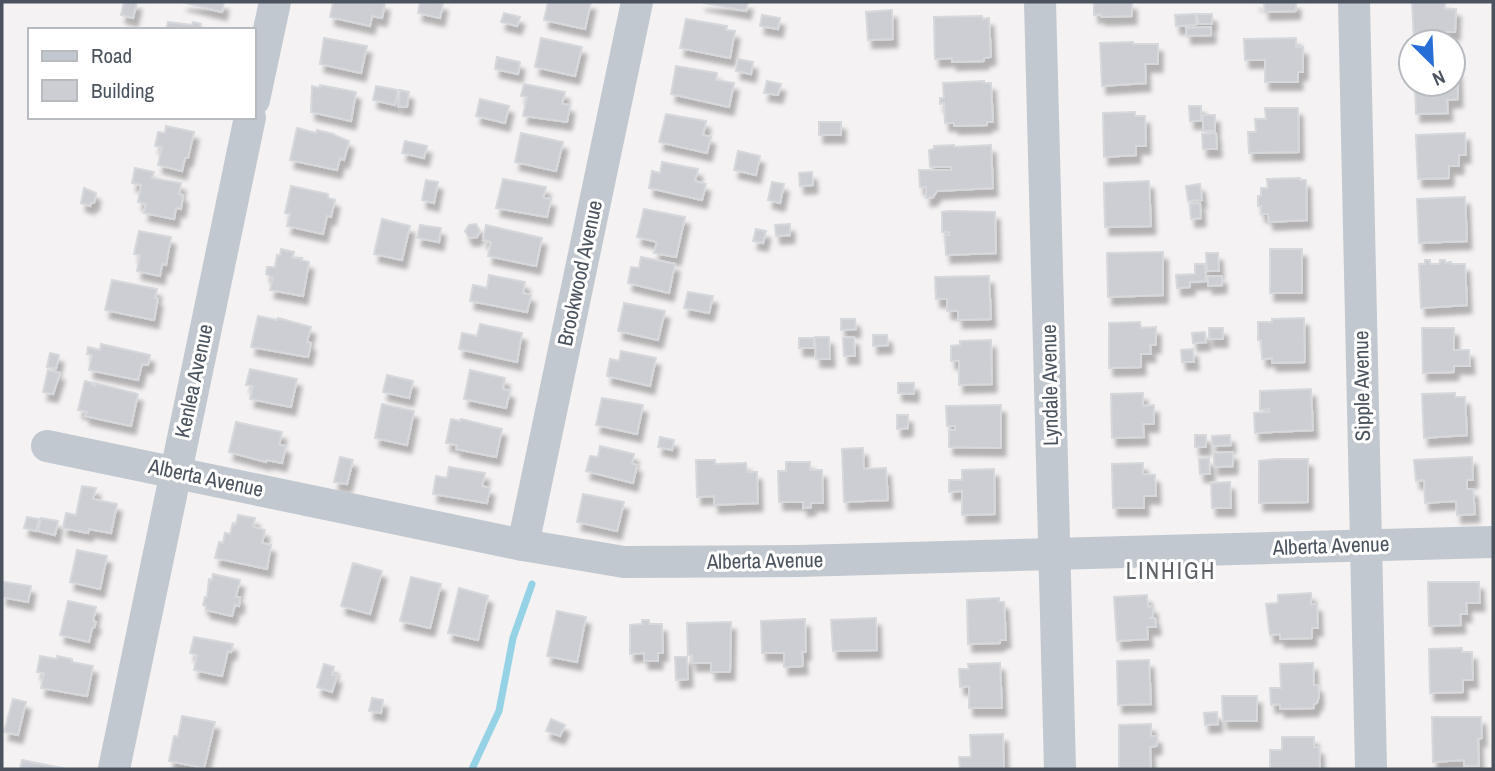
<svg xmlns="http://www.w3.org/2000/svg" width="1495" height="771" viewBox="0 0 1495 771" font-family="'Archivo Narrow',sans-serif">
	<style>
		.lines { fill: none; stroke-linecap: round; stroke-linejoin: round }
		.stream { stroke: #95d2e6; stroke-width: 7 }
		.building { fill: #ccced3; stroke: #d6d8dc; stroke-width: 2; filter: url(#shadow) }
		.minor { stroke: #c1c8cf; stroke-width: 32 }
		.labels { text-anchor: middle; stroke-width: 6; stroke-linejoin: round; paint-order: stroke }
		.street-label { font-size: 21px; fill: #4b545e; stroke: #fff }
		.neighbourhood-label { font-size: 23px; letter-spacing: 2px; fill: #5e6166; stroke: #fff }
	</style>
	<defs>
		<filter id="shadow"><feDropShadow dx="4.5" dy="8" stdDeviation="2" flood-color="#0004"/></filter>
	</defs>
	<rect width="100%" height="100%" fill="#f4f2f2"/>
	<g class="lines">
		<path class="stream" d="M472 769 499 711 513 638 532 584"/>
	</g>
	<g class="building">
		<path d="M124 2H137L133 18 121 15Z"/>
		<path d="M182 2H224L222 12Z"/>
		<path d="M379 2 385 3 382 18 372 16 370 26 330 17 333 3 331 2Z"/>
		<path d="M420 2 443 3 440 18 418 13Z"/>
		<path d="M548 2H591L585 29 544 20Z"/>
		<path d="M700 2H748L746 11Z"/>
		<path d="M1094 2H1132V16L1101 17V14L1094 15Z"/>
		<path d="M1255 2H1296V11L1265 12 1264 3Z"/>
		<path d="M1412 2H1445V9H1456L1455 32H1446V42H1414Z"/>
		<path d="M892 10 893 39 868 40 866 12Z"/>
		<path d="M504 13 520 17 517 26 501 22Z"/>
		<path d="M1196 14V25L1176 26 1175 15Z"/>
		<path d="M1197 14H1212V24H1198Z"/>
		<path d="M762 15 780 18 778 29 760 26Z"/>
		<path d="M982 16 983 19 989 18 991 57 984 58V61L952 62V58L935 59 934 17Z"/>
		<path d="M686 19 727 26 726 30 735 31 730 58 680 48Z"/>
		<path d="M168 22 192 25 193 22 201 24 200 27 213 30H166Z"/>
		<path d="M1211 27V35L1187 36 1186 28Z"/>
		<path d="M324 38 367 46 361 73 320 64Z"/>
		<path d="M541 38 582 47 575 76 535 67Z"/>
		<path d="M1296 38V47H1303V72H1298V82H1265V60H1245L1244 39Z"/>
		<path d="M1133 42V44H1158V64H1145L1146 83 1102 86 1100 43Z"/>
		<path d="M497 57 520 62 518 74 495 69Z"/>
		<path d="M738 59 753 62 751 74 736 71Z"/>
		<path d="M676 66 717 73 716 80 734 83 729 107 671 94Z"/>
		<path d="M1453 70H1457L1458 99 1447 100 1448 113 1416 114 1415 84H1453Z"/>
		<path d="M767 81 781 84 778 95 764 93Z"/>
		<path d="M984 81V83H991L993 122H987V125L954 126V123H945L944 103 940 104V98H944L943 83Z"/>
		<path d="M524 84 565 92 562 104 570 105 567 122 523 116 527 97 521 96Z"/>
		<path d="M320 85 356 92 351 121 311 112 312 86 320 88Z"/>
		<path d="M376 86 398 90 395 105 373 100Z"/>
		<path d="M400 90 409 92 407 107 398 106Z"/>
		<path d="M480 99 509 106 505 123 476 116Z"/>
		<path d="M1189 106H1201V121H1190Z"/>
		<path d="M1265 108H1298L1299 152 1249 153 1248 132H1256L1255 119H1266Z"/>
		<path d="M1135 112V116H1145L1146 146H1136V155L1104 157 1103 113Z"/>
		<path d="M666 114 706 121 703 135 711 137 707 153 659 142Z"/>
		<rect x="1203" y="115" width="12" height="16"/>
		<rect x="819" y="122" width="22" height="13"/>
		<path d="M166 126 194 132 188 158H185L182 171 158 165 162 147 155 146 158 132 165 133Z"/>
		<path d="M297 128 316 133 317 130 334 134V135L349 141 344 160 340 158 337 170 290 160Z"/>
		<path d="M521 133 563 142 556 171 515 162Z"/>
		<path d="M1216 133 1217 149H1203L1202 134Z"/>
		<path d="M1465 133 1466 155H1459V166H1449V178L1418 179 1416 135Z"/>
		<path d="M405 141 427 146 424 158 402 153Z"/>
		<path d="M954 145V147L991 145 993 188 937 191 933 197 926 198V187H920L919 170H951V167H930L929 150 934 149V146Z"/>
		<path d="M738 151 760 156 756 175 734 170Z"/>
		<path d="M662 162 698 169 695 181 706 184 702 200 649 188 652 171 660 173Z"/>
		<path d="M135 168 154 172 152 178 181 183 179 194 183 195 181 209 176 208 174 219 144 213 146 204 138 202 141 185 132 183Z"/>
		<path d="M812 172 813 185 800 186 799 173Z"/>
		<path d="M1300 178V180H1306L1307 220 1269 222 1268 214H1261V206H1258V196H1261V188H1268L1267 179Z"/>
		<path d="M503 179 546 187 543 198 551 199 547 217 496 208Z"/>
		<path d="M426 180 438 182 434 203 422 200Z"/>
		<path d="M1149 181 1151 226 1105 227 1104 183Z"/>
		<path d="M772 182 784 184 780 203 768 200Z"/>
		<path d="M1200 184 1202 200 1188 201 1186 186Z"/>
		<path d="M291 186 328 194V198L335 200 331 217 327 216 323 234 287 226 290 214 285 213Z"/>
		<path d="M84 188 96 193 94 203H91L90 206 81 203Z"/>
		<path d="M1465 197 1467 241 1419 243 1417 199Z"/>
		<path d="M1200 203 1201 218 1191 219 1190 204Z"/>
		<path d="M644 209 685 217 676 257 654 253 657 242 637 237Z"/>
		<path d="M951 211 995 212 996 253 946 255 945 235H949V232H942V212Z"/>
		<path d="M382 219 410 226 402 260 374 254Z"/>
		<path d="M476 224 480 231 477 237 469 238 465 231 469 225Z"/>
		<path d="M790 224V235L776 236 775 225Z"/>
		<path d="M420 225 441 228 439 242 417 238Z"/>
		<path d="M486 225 542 238 536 266 488 256 491 242 483 240Z"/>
		<path d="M756 229 766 231 763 243 753 241Z"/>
		<path d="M139 231 171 237 166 265 162 264 160 276 137 271 140 255 134 254Z"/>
		<path d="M281 249 294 252 292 258H302L301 260 309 262 303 296 270 290 273 278 266 274 267 267H275L277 255 280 256Z"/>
		<rect x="1270" y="249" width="32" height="44"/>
		<path d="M1163 252V295L1108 297 1107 253Z"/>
		<path d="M1206 253H1218L1219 271H1207Z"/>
		<path d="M641 257 675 264 669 293 628 283 631 267 639 268Z"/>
		<path d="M1425 260H1430V264H1440V260H1445V263L1451 262V264H1465L1467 305 1421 308 1419 264H1425Z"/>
		<path d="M1195 264H1205L1206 281 1190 282V287L1177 288 1176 275 1195 274Z"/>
		<path d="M489 275 525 282 523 293 531 295 527 312 470 301 473 285 487 288Z"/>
		<path d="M989 276 991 319 958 320V311H947V299H936L935 277Z"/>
		<path d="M1208 276H1222V285L1208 286Z"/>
		<path d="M112 280 157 289 155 298 158 299 154 320 105 310Z"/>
		<path d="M688 292 713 296 709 313 684 308Z"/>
		<path d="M624 303 665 311 658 340 618 331Z"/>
		<path d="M258 316 277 320 278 318 311 327 307 342 311 343 308 357 251 347Z"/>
		<path d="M1304 318 1305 362 1272 363V358L1262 359 1261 340H1258V322H1272V319Z"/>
		<path d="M841 319H855L856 329 841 330Z"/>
		<path d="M1140 322 1141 328 1156 327V345H1150L1151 354H1141V367L1109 368V323Z"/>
		<path d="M480 324 522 333 517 362 459 349 462 333 477 336Z"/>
		<rect x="1209" y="328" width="14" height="11"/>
		<path d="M1422 328H1454V350H1469L1470 366H1454V372L1423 373Z"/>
		<path d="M1205 332 1206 342 1193 343 1192 333Z"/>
		<path d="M873 335H887L888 345 873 346Z"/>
		<path d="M815 337H829L830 359H816Z"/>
		<path d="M854 337 855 356H844L843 338Z"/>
		<rect x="799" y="338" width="15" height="10"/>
		<path d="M991 340 992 384 959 385V361H951V346L960 345V341Z"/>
		<path d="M101 344 150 355 148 365 142 364 138 380 89 370 92 355 87 354 88 347 100 350Z"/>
		<path d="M1193 349 1194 362H1182L1181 350Z"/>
		<path d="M621 351 656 358 650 386 607 376 610 359 619 361Z"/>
		<path d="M50 353 59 355 56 369 47 367Z"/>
		<path d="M250 369 297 379 291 407 250 399 253 386 246 385Z"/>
		<path d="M48 370 60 373 53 394 43 392Z"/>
		<path d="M470 370 505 378 503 389 510 391 506 408 464 399Z"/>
		<path d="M387 375 413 381 409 398 383 392Z"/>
		<path d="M85 381 93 383 92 385 95 386V383L138 394 131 426 85 416 87 412 78 410Z"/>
		<path d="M898 383H914V394L898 393Z"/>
		<path d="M1311 389 1313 430 1255 433 1254 413 1269 412V409L1260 410V391Z"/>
		<path d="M1143 393V406L1154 405V424H1143L1144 437 1112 438 1111 394Z"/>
		<path d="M1455 393V397H1465L1467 435 1424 438 1422 394Z"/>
		<path d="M602 398 643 405 637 434 596 425Z"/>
		<path d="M382 404 414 411 407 445 375 438Z"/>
		<path d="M1001 405V448L949 447V430H955V426H947L946 406Z"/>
		<path d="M897 415H908V428L897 429Z"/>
		<path d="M451 419 460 421 461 419 502 429 496 457 456 449 457 445 446 443Z"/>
		<path d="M236 422 282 432 279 445 286 446 282 463 267 460 266 462 229 452Z"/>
		<rect x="1195" y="435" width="11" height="12"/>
		<path d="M1230 435 1231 445 1212 446V436Z"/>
		<path d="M660 437 674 440 672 450 658 447Z"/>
		<path d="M600 446 634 454 632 464 637 465 633 483 586 471 590 456 598 457Z"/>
		<path d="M863 448 864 469 886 468 888 500 844 502 842 449Z"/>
		<path d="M1233 452V466L1214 467V453Z"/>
		<path d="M340 457 353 460 347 484 334 482Z"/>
		<path d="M1472 457 1473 480H1467V489H1473L1475 514 1457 515 1456 501 1425 503 1424 480 1416 481 1414 460Z"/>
		<path d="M1209 458 1210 474H1200L1199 459Z"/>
		<path d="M1276 459H1308V502L1259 503V461Z"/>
		<path d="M696 460H715V464L746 463 747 472H757L758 503 714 505V496L697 497Z"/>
		<path d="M786 462H810V470H822L823 503H811V507L803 508V502H779L778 471H786Z"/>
		<path d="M1143 463V474L1155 475 1156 496H1144V508H1113L1112 464Z"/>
		<path d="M449 467 485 473 482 486 490 488 487 503 433 494 436 476 447 478Z"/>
		<path d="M994 469 995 514 962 515V491L949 492V480H962V470Z"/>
		<path d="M1230 482 1231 508H1212L1211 483Z"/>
		<path d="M82 486 96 488 93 499 117 504 111 533 89 529 88 533 63 528 66 513 76 515Z"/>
		<path d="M583 494 624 502 617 531 577 522Z"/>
		<path d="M238 515 255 518 253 527 265 530 262 543 271 545 267 569 215 558 219 542 223 543 225 533 230 534 233 523 236 524Z"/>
		<path d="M27 517 39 519 36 531 24 528Z"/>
		<path d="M41 518 58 521 55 535 38 531Z"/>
		<path d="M77 550 107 556 100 589 70 582Z"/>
		<path d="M353 563 382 571 370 614 341 606Z"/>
		<path d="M213 574 240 580 236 597H240L239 606 235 605 232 616 206 610V606L203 605 205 597H207L209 579 212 580Z"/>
		<path d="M411 577 441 584 430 628 400 621Z"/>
		<path d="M4 582 31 586 28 602 2 597Z"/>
		<path d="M1428 582H1479L1480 603H1466L1467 614H1460L1461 625 1429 626Z"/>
		<path d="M459 588 488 596 478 640 448 633Z"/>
		<path d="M1311 593V604H1317L1318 628H1312V638L1280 639V634L1270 635 1266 604 1278 603V595Z"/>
		<path d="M1147 595 1148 607 1153 606V616L1150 618H1155L1156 627H1147L1148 639 1117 641 1114 597Z"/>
		<path d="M999 598V602H1004L1006 640H1000V643L968 644 967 600Z"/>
		<path d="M68 601 96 607 93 621 96 622 94 628H92L89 642 60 635Z"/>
		<path d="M557 611 586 617 577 662 547 656Z"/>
		<path d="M876 618 877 650 833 651 831 620Z"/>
		<path d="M805 619 806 652H802L803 666 784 667V653H762L761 621Z"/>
		<path d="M642 620H649V624H662L663 653H658V661H644V653L630 654V625L642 624Z"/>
		<path d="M731 622 730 672H711V663H692V655H688L687 623Z"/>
		<path d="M194 637 233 644 231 652 228 651 222 676 194 670 197 655 190 653Z"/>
		<path d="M1462 648V652H1472L1473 680H1463V692L1430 693 1429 649Z"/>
		<path d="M40 656 57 659V656L72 659V662L93 666 87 696 41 688 44 673 37 672Z"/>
		<path d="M675 657H687L688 679 676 680Z"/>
		<path d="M1149 660 1151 704 1118 705 1117 661Z"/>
		<path d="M1000 663 1002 708H969V686L960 687 959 669H969L968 664Z"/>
		<path d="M1313 663 1314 685H1318L1319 696 1317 703 1314 704V708L1280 709V704L1271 705 1270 688H1281L1280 664Z"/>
		<path d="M324 664 334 667 332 675 337 676 332 692 317 687Z"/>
		<path d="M1222 696H1257V721H1223Z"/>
		<path d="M372 698 383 700 381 713 369 711Z"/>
		<path d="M13 699 26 702 18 735 4 732Z"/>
		<path d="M1217 712 1218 724 1205 725 1204 713Z"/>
		<path d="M182 716 215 722 204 768 169 761 174 736 178 737Z"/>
		<path d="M1432 717H1481L1482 738 1478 739 1479 766H1464V760L1433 762Z"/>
		<path d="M551 719 565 725 560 736 546 731Z"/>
		<path d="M1151 724V736H1157V746L1150 747 1151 769H1119V725Z"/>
		<path d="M1003 734 1004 769H960L959 757H971L970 735Z"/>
		<path d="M1282 737H1314V747H1319L1320 769H1270V750H1282Z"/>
		<path d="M22 760 67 769H18H20Z"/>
	</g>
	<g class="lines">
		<g class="minor">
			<path d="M1040 2 1060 769"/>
			<path d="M1354 2 1371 769"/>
			<path d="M254 100 275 2"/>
			<path d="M47 446 523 545 624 562 798 561 1493 542"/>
			<path d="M523 545 637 2"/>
			<path d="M114 769 250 117"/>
		</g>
	</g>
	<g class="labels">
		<g class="street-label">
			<text transform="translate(580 273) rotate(-78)" y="7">Brookwood Avenue</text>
			<text transform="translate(194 381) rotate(-78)" y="7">Kenlea Avenue</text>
			<text transform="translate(1050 385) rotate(-91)" y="7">Lyndale Avenue</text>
			<text transform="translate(1362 386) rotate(-91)" y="7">Sipple Avenue</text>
			<text transform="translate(206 478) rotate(12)" y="7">Alberta Avenue</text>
			<text transform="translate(1331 546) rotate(-2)" y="7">Alberta Avenue</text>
			<text transform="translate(765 561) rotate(-1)" y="7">Alberta Avenue</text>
		</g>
		<g class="neighbourhood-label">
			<text x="1171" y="579">LINHIGH</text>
		</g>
	</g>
	<rect width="1495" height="771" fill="none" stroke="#4b545e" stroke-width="7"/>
	<rect x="28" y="28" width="228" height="91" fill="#ffffff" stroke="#b7bbbf" stroke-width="2"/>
	<rect x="42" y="51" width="35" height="10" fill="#c1c8cf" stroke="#b7bbbf" stroke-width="2"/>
	<text x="91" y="63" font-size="21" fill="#4b545e">Road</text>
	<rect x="42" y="80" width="35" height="21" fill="#ccced3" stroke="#b7bbbf" stroke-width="2"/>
	<text x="91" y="98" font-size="21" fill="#4b545e">Building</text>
	<g transform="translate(1432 63) rotate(156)"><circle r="33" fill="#ffffff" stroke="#b7bbbf" stroke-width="2"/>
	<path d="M0-5L12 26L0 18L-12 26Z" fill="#286ed7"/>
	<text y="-10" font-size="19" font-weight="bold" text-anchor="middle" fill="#4b545e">N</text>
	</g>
</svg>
